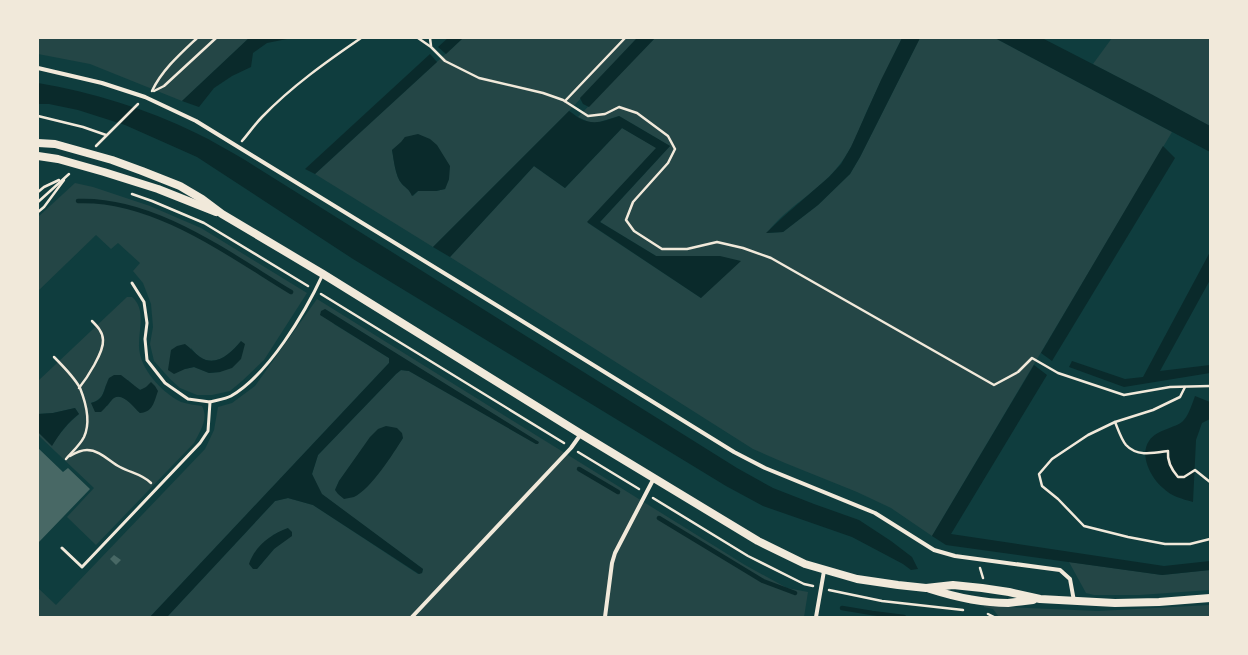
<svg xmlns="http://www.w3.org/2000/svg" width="1248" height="655" viewBox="0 0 1248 655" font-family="Montserrat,sans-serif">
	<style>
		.green { fill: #244646; fill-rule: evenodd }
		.water { fill: #0a2a2b }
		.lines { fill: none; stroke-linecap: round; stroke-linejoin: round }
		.stream { stroke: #0a2a2b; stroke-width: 4.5 }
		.building { fill: #486865 }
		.path { stroke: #f1e9da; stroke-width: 2.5 }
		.service { stroke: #f1e9da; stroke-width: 3 }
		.minor { stroke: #f1e9da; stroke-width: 4 }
		.secondary { stroke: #f1e9da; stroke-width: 8 }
	</style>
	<rect width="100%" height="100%" fill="#0f3d3e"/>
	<g class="green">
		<path d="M38 38H249L182 101 90 64 38 54Z"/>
		<path d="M463 38H637L569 111 433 247 315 174ZM405 137 449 179 445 189 436 191H418L413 196C409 189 407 189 402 184 395 176 394 160 392 150L402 142Z"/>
		<path d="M655 38H902C890 63 878 87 866 113 859 130 852 149 840 164 820 191 786 207 767 233L783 232 818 205 850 174 860 157 920 38H995L1172 132 932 536 891 508 857 492 785 463 753 449 450 257 534 166 565 188 622 128 657 148 588 223 701 298 699 257 656 256 600 222 670 146 619 116 593 124 578 117Z"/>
		<path d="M1112 38H1210V126L1093 64Z"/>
		<path d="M75 183 93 187 150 206 201 228 307 293 264 360 242 381 230 391 212 395H197L180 388 170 379 154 361 150 344 153 327 151 304 143 283 133 271 140 263 118 243 111 249 96 235 38 291V217ZM241 341 220 372 209 373 194 367 185 369 191 348C193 350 196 355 200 357 216 368 231 353 241 341Z"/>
		<path d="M127 297H132C146 309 139 328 139 344 138 367 161 392 181 402 187 404 196 405 202 406 209 419 200 431 194 443L96 545 67 517 94 488 38 435V432L52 445C60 433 68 423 79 414L75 408 53 413 38 414V381ZM128 380 135 387 141 390 146 388 140 413C134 407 122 391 113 398 111 400 109 404 107 406L91 403C101 400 103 395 106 385Z"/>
		<path d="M317 299 745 565 787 588 808 592 804 617H216V616L212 617H167L275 501 288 498 313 505 418 574 422 573 423 569 321 494 312 474 318 455 396 374 401 370 409 371 536 444 538 443V442L325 309 334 324 389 358V363L150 617H38V588L56 605 205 449 214 430 218 407 232 403 255 386ZM403 438 383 467 335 490 339 481 363 448ZM288 528 274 549 257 569 273 535Z"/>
		<path d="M1069 562 1162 575 1210 570V590L1140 595H1094L1086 593Z"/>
		<path d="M1210 605V617H999L993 609 984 607V606L1098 611Z"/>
	</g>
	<g class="water">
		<path d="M249 38H292L267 43 253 53 251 67 232 76 214 88 199 107 182 101Z"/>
		<path d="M448 38H463L446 54 438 47Z"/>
		<path d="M637 38H655L589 107 583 104 580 98Z"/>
		<path d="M902 38H920L860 157 850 174 818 205 783 232 766 233 784 216 829 177 841 164 851 147 881 80Z"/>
		<path d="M995 38H1042L1151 94 1210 126V152Z"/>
		<path d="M430 54 437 62 315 174 305 169Z"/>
		<path d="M38 83C92 92 147 109 196 133 213 141 229 151 245 160L737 468 773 488 814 504 859 520 891 541 912 557 918 569 911 570 903 564 852 537 763 506 726 486 353 259 197 157 125 125 78 110 49 104H38Z"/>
		<path d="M569 111C573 113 575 116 579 118 594 126 604 121 619 116L670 146 600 222 656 256H720L741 261 701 298 587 222 656 148 622 128 565 188 534 166 450 257 433 247Z"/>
		<path d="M418 134 430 139 437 145 450 166 449 179 445 189 436 191H418L412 196C409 189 407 189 402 184 395 176 394 160 392 150L401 142 405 137Z"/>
		<path d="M1163 146 1175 158 1052 361 1041 353Z"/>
		<path d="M1210 252V280L1160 371 1210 365V373L1124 387 1069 367 1072 361 1125 379 1143 377Z"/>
		<path d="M325 309 539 442 538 444H536L409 371 401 370 396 374 318 455 312 474 322 494 423 569 422 573 419 574 313 505 288 498 275 501 167 617H150L389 363V358L320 315 321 311Z"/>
		<path d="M241 341 245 344 241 359 232 368 220 372 209 373 194 367 185 369 174 374 168 370 171 350 177 346 185 344C191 348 194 353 200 357 216 368 231 353 241 341Z"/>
		<path d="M1034 365 1047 375 951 534 1164 566 1210 561V570L1162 575 946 545 932 536Z"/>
		<path d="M114 375H121L140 390 146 387 151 382 155 386 158 391C154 402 153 412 140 413 134 408 123 392 114 398 110 401 106 408 101 412H95L91 403C105 400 103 390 109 378Z"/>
		<path d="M1195 396 1210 402V419L1202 423 1196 440 1193 502C1182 499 1171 496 1163 488 1151 478 1139 455 1149 441 1157 429 1176 428 1183 421 1189 415 1192 404 1195 396Z"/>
		<path d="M75 408 79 414C67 423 60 433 52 446L38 432V414L53 413Z"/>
		<path d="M386 426 397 428 402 433 403 438C393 454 371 489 354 497 351 498 347 498 344 499L338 494 335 490 339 481 370 437 378 429Z"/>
		<path d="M288 528 292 532V536L274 549 257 569H253L249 564C255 546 271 534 288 528Z"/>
	</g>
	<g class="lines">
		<g class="stream">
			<path d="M78 201C154 198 228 254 291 292"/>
			<path d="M579 469 618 492"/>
			<path d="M659 518 763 581 795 593"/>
			<path d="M842 608 872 613 904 617"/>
		</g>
	</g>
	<g class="building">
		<path d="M38 448 63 472 68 468 90 489 38 543Z"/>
		<path d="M114 555 121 560 116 565 110 559Z"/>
	</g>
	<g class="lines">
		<g class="path">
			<path d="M418 38 431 47 445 61 479 78 543 93 563 100 588 116 605 114 619 107 637 113 668 136 675 149 668 163 633 202 626 220 634 231 662 249H687L717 242 743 248 771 258 994 385 1018 372 1032 358 1058 373 1124 395 1170 387 1210 386"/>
			<path d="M430 38 431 46"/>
			<path d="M152 91C162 70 180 54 197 38"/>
			<path d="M154 91 164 86 216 38"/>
			<path d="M565 101 625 38"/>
			<path d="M38 116 83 127 106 135"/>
			<path d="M242 141C249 133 255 124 262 117 292 86 326 62 361 38"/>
			<path d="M96 146 138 104"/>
			<path d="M38 192 44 187 59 180"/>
			<path d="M132 194 152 201 204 223 308 286"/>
			<path d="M38 202 69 174"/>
			<path d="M38 212 44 207 64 180"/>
			<path d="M321 294 564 443"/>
			<path d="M54 357C63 366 74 377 80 388 86 403 91 422 84 437 80 445 72 452 66 459"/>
			<path d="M1185 387 1180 397 1153 410 1115 422 1088 435 1052 459 1039 474 1042 486 1058 499 1084 526 1128 537 1165 544H1190L1210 539"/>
			<path d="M79 388C87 378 104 352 103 340 103 332 97 326 92 321"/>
			<path d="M1115 422C1118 429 1121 439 1126 445 1137 457 1154 453 1168 451 1167 461 1171 469 1178 477H1184L1195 470 1210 482"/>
			<path d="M578 452 639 489"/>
			<path d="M70 456C75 453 80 450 87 450 100 450 110 462 120 467 131 473 142 474 151 483"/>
			<path d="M653 498 748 556 804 584 813 586"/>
			<path d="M980 568 983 578"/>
			<path d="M829 590 882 601 963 610"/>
			<path d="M988 614 994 617"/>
		</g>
		<g class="service">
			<path d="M132 283 144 302 147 323 145 339 147 360 165 383 188 399 210 402"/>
			<path d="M62 548 82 567 200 443 208 431 210 402C217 400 225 399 231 396 268 375 305 313 323 274"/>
		</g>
		<g class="minor">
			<path d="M38 68 102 83 145 97 196 121 501 308 734 452 765 468 875 513 934 550 955 556 1060 570 1070 579 1074 601"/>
			<path d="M412 617 571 448 581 434"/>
			<path d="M605 617 612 563 615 553 654 478"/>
			<path d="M816 617 824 571"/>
		</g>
		<g class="secondary">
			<path d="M38 143 55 144 112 160 142 171 180 186 202 199 222 214 323 274 581 434 758 541 805 564 857 579 898 585 926 588 953 585 982 588 1009 592 1040 599 1115 603 1159 602 1210 598"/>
			<path d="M38 156 58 159 104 172 158 189 216 212"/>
			<path d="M930 589C955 597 982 603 1008 603 1016 602 1025 601 1033 600"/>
		</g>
	</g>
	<rect width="1248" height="655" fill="none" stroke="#f1e9da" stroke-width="78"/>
</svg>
